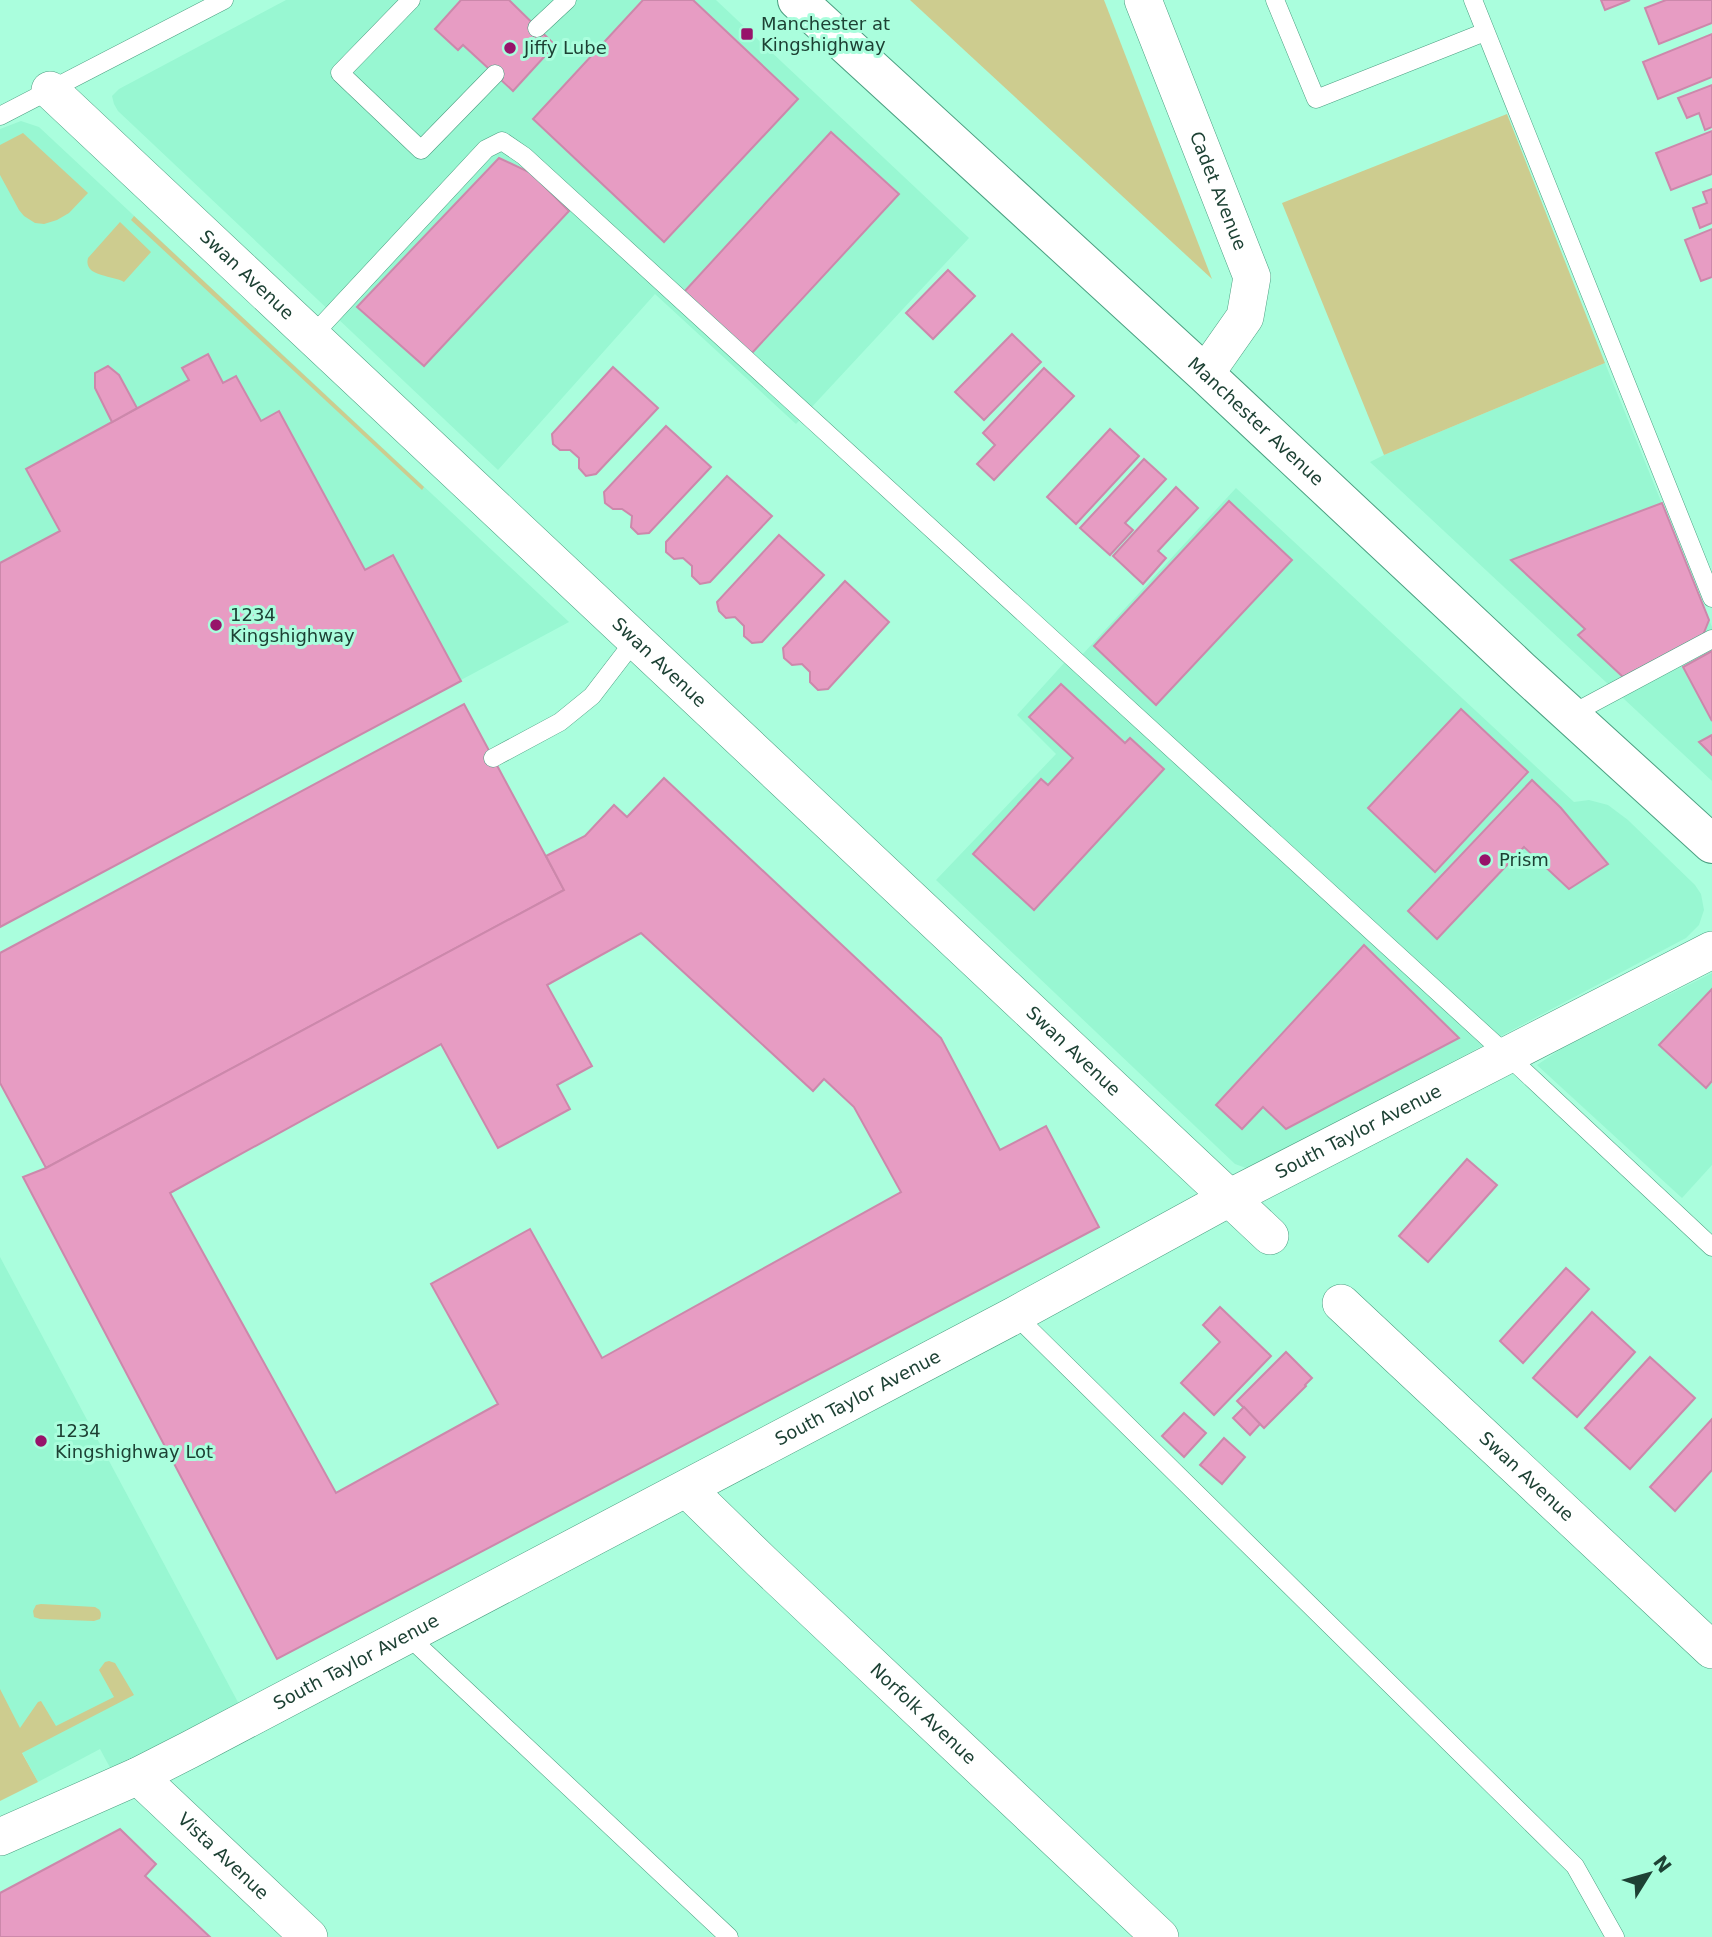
<svg xmlns="http://www.w3.org/2000/svg" width="1712" height="1937" viewBox="0 0 1712 1937" font-family="'DejaVu Sans',sans-serif">
	<style>
		.built { fill: #98f7d2 }
		.green { fill: #cdcc8f }
		.building { fill: #e79cc3; stroke: #cc88ab; stroke-width: 2; fill-rule: evenodd }
		.lines { fill: none; stroke-linecap: round; stroke-linejoin: round }
		.lane-casing { stroke: #4b9f81; stroke-width: 19 }
		.street-casing { stroke: #4b9f81; stroke-width: 38 }
		.secondary-casing { stroke: #4b9f81; stroke-width: 40 }
		.lane { stroke: #fff; stroke-width: 18 }
		.street { stroke: #fff; stroke-width: 37 }
		.secondary { stroke: #fff; stroke-width: 38 }
		.poi-dot { fill: #97136a; stroke: #aafedd; stroke-width: 2.5 }
		.labels { text-anchor: middle; stroke-width: 6; stroke-linejoin: round; paint-order: stroke }
		.poi-label { font-size: 18px; fill: #1d4134; stroke: #aafedd; text-anchor: start }
		.street-label { font-size: 18px; fill: #1d4134; stroke: #aafedd }
	</style>
	<rect width="100%" height="100%" fill="#aafedd"/>
	<g class="built">
		<path d="M286 0H716L969 238 796 424 655 294 498 470 118 111 114 104 112 96 119 89Z"/>
		<path d="M21 121 39 127 569 622 0 927V129Z"/>
		<path d="M1605 363 1712 627V781L1370 462 1384 455Z"/>
		<path d="M1236 488 1574 802 1589 800 1608 805 1628 820 1695 885 1701 894 1704 910 1699 925 1686 938 1257 1165 1246 1168 1235 1164 936 880 1056 754 1017 715 1074 652 1081 656Z"/>
		<path d="M1712 973V1165L1682 1198 1537 1065 1561 1049Z"/>
		<path d="M0 1257 240 1706 113 1773 100 1749 38 1782 0 1711Z"/>
	</g>
	<g class="green">
		<path d="M910 0H1104L1212 279Z"/>
		<path d="M1507 114 1605 363 1384 455 1282 203Z"/>
		<path d="M23 133 88 193 69 213 57 220 44 224 35 223 24 216 19 210 0 175V145Z"/>
		<path d="M134 216 424 487 422 490 131 220Z"/>
		<path d="M120 222 151 252 124 282C112 275 83 277 88 258Z"/>
		<path d="M41 1604 95 1607C101 1610 102 1613 100 1619L94 1621 40 1619 34 1617 33 1611 36 1605Z"/>
		<path d="M109 1661 115 1663 134 1695 22 1753 38 1782 0 1801V1689L20 1728 38 1702 41 1701 56 1726 114 1697 99 1670 105 1662Z"/>
	</g>
	<g class="building">
		<path d="M461 0H509L555 45 513 91 463 45 458 50 435 29Z"/>
		<path d="M643 0H693L798 99 664 242 533 119Z"/>
		<path d="M1601 0H1630L1605 10Z"/>
		<path d="M1666 0H1712V23L1659 44 1645 8Z"/>
		<path d="M1712 34V77L1658 99 1643 62Z"/>
		<path d="M1712 85V127L1705 130 1699 113 1687 118 1678 98Z"/>
		<path d="M1712 131V174L1671 190 1656 153Z"/>
		<path d="M831 132 899 194 751 354 684 292Z"/>
		<path d="M499 158 531 173 569 211 424 366 357 307Z"/>
		<path d="M1712 189V223L1700 228 1693 208 1707 203 1703 192Z"/>
		<path d="M1712 229V277L1701 281 1685 240Z"/>
		<path d="M948 270 975 296 933 339 906 313Z"/>
		<path d="M1012 334 1041 362 984 420 955 392Z"/>
		<path d="M208 354 223 383 236 376 261 421 279 411 365 570 393 555 461 681 0 927V563L60 531 26 469 189 380 182 368Z"/>
		<path d="M108 366 119 375 137 408 112 422 95 388V373Z"/>
		<path d="M613 367 658 408 596 474 586 476 579 468V458L570 450H560L553 444 552 434Z"/>
		<path d="M1044 368 1074 396 994 480 977 464 995 445 983 433Z"/>
		<path d="M666 426 711 467 649 533 638 534 631 527 632 516 622 509H613L605 503 604 492Z"/>
		<path d="M1110 429 1139 456 1076 524 1047 497Z"/>
		<path d="M1144 459 1166 479 1125 523 1133 530 1110 555 1080 528Z"/>
		<path d="M727 476 772 516 710 582 700 584 692 576V566L683 558 674 559 666 552V542Z"/>
		<path d="M1176 487 1198 508 1158 551 1166 558 1143 584 1113 556Z"/>
		<path d="M1229 501 1292 560 1156 705 1094 646Z"/>
		<path d="M1662 503 1709 620 1703 635 1623 677 1578 635 1585 629 1511 560Z"/>
		<path d="M779 535 824 575 762 642 752 643 744 636V626L735 617 726 618 719 611 717 602Z"/>
		<path d="M845 581 889 622 828 689 818 690 810 682V672L802 664 792 665 784 658 783 648Z"/>
		<path d="M1712 651V721L1683 667Z"/>
		<path d="M1061 684 1125 743 1130 738 1164 769 1034 910 973 854 1041 779 1048 785 1073 758 1029 717Z"/>
		<path d="M464 704 564 890 46 1168 0 1083V953Z"/>
		<path d="M1461 709 1528 772 1435 872 1368 808Z"/>
		<path d="M1712 735V755L1699 742Z"/>
		<path d="M664 778 941 1038 1000 1150 1046 1126 1099 1227 277 1659 23 1177 46 1168 564 890 546 856 585 836 614 805 627 817ZM641 933 813 1091 824 1079 854 1107 901 1192 602 1358 530 1229 431 1284 498 1404 336 1493 170 1193 441 1044 498 1148 570 1109 557 1085 592 1066 547 985Z"/>
		<path d="M1532 780 1561 808 1608 864 1569 889 1524 847 1437 939 1408 911Z"/>
		<path d="M1364 945 1459 1038 1286 1129 1263 1107 1242 1129 1216 1105Z"/>
		<path d="M1712 989V1081L1706 1088 1659 1045Z"/>
		<path d="M1467 1159 1497 1185 1428 1262 1399 1236Z"/>
		<path d="M1566 1268 1589 1289 1523 1363 1500 1341Z"/>
		<path d="M1220 1307 1271 1356 1214 1415 1181 1383 1220 1342 1203 1325Z"/>
		<path d="M1592 1312 1635 1352 1577 1417 1533 1378Z"/>
		<path d="M1286 1352 1312 1378 1305 1385 1306 1386 1264 1428 1237 1401Z"/>
		<path d="M1650 1357 1695 1398 1630 1469 1585 1428Z"/>
		<path d="M1244 1407 1260 1424 1250 1435 1233 1418Z"/>
		<path d="M1184 1413 1206 1433 1184 1457 1162 1436Z"/>
		<path d="M1712 1419V1470L1675 1511 1650 1487Z"/>
		<path d="M1224 1438 1245 1457 1222 1484 1200 1465Z"/>
		<path d="M120 1829 156 1864 145 1876 210 1937H0V1893Z"/>
	</g>
	<g class="lines">
		<defs>
			<g id="lane">
				<path d="M411 0 340 73 421 150 495 74"/>
				<path d="M1275 0 1316 99 1485 32"/>
				<path d="M1473 0 1712 598"/>
				<path d="M537 28 567 0"/>
				<path d="M0 116 224 0"/>
				<path d="M312 336 486 149 502 141 524 156 1508 1056 1712 1247"/>
				<path d="M1570 715 1712 639"/>
				<path d="M493 758 560 722 592 696 635 640"/>
				<path d="M1015 1315 1575 1866 1615 1937"/>
				<path d="M408 1636 729 1937"/>
			</g>
			<g id="street">
				<path id="s1" d="M1143 0 1252 277 1245 317 1205 374"/>
				<path id="s2" d="M50 90 1270 1236"/>
				<path id="s3" d="M1341 1303 1712 1650"/>
				<path id="s4" d="M687 1489 762 1562 1160 1937"/>
				<path id="s5" d="M138 1776 309 1937"/>
				<path id="s6" d="M0 1837 138 1776 189 1750 1015 1315 1229 1198 1712 950"/>
			</g>
			<g id="secondary">
				<path id="s7" d="M797 0 1205 374 1520 669 1712 844"/>
			</g>
		</defs>
		<use href="#lane" class="lane-casing"/>
		<use href="#street" class="street-casing"/>
		<use href="#secondary" class="secondary-casing"/>
		<use href="#lane" class="lane"/>
		<use href="#street" class="street"/>
		<use href="#secondary" class="secondary"/>
	</g>
	<g class="poi-dot">
		<rect x="740" y="27" width="14" height="14" rx="3.5"/>
		<circle cx="510" cy="48" r="7"/>
		<circle cx="216" cy="625" r="7"/>
		<circle cx="1485" cy="860" r="7"/>
		<circle cx="41" cy="1441" r="7"/>
	</g>
	<g class="labels">
		<g class="poi-label">
			<text x="761" y="30">Manchester at<tspan x="761" dy="21">Kingshighway</tspan></text>
			<text x="524" y="54">Jiffy Lube</text>
			<text x="230" y="621">1234<tspan x="230" dy="21">Kingshighway</tspan></text>
			<text x="1499" y="866">Prism</text>
			<text x="55" y="1437">1234<tspan x="55" dy="21">Kingshighway Lot</tspan></text>
		</g>
		<g class="street-label">
			<text dy="6" stroke="none"><textPath href="#s1" startOffset="205">Cadet Avenue</textPath></text>
			<text dy="6" stroke="none"><textPath href="#s2" startOffset="270">Swan Avenue</textPath></text>
			<text dy="6" stroke="none"><textPath href="#s7" startOffset="623">Manchester Avenue</textPath></text>
			<text dy="6" stroke="none"><textPath href="#s2" startOffset="836">Swan Avenue</textPath></text>
			<text dy="6" stroke="none"><textPath href="#s2" startOffset="1404">Swan Avenue</textPath></text>
			<text dy="6" stroke="none"><textPath href="#s6" startOffset="1531">South Taylor Avenue</textPath></text>
			<text dy="6" stroke="none"><textPath href="#s6" startOffset="964">South Taylor Avenue</textPath></text>
			<text dy="6" stroke="none"><textPath href="#s3" startOffset="254">Swan Avenue</textPath></text>
			<text dy="6" stroke="none"><textPath href="#s6" startOffset="397">South Taylor Avenue</textPath></text>
			<text dy="6" stroke="none"><textPath href="#s4" startOffset="326">Norfolk Avenue</textPath></text>
			<text dy="6" stroke="none"><textPath href="#s5" startOffset="117">Vista Avenue</textPath></text>
		</g>
	</g>
	<g transform="translate(1649 1874) rotate(53)" stroke="#aafedd" stroke-width="5" paint-order="stroke">
	<path d="M0-5L12 26L0 18L-12 26Z" fill="#1d4134"/>
	<text y="-10" font-size="19" font-weight="bold" text-anchor="middle" fill="#1d4134">N</text>
	</g>
</svg>
